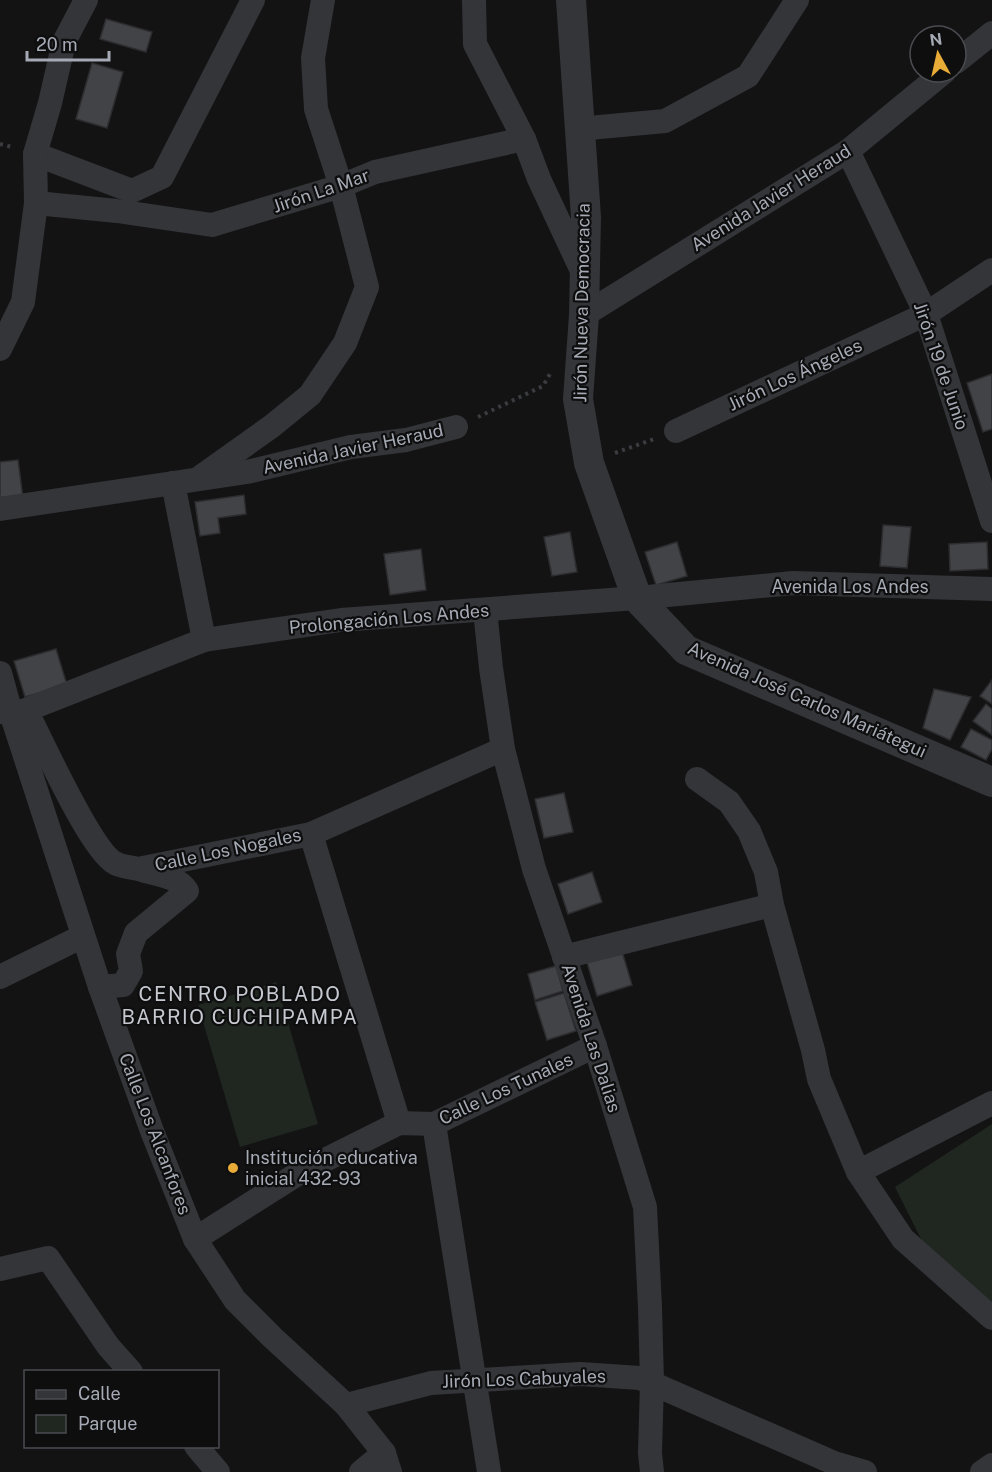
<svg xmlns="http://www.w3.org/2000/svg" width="992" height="1472" viewBox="0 0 992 1472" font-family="'Public Sans',sans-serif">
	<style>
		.green { fill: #1f2720 }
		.building { fill: #424347; stroke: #2d2d30; stroke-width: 1.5 }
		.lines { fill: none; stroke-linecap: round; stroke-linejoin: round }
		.path { stroke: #3a3c40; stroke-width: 4; stroke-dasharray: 3 4.5; stroke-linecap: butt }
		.minor { stroke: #343539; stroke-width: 24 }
		.tertiary { stroke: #343539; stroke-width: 30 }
		.poi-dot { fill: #e8ab37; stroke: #0e0e0f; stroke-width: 2 }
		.labels { text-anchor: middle; stroke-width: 4.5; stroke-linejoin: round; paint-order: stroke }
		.street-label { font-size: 18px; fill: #a5aab4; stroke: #0e0e0f }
		.poi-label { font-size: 18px; fill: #a5aab4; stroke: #0e0e0f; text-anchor: start }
		.neighbourhood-label { font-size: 20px; letter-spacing: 1.5px; fill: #c6c9d0; stroke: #0e0e0f }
	</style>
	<rect width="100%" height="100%" fill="#131314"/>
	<g class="green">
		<path d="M276 982 318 1124 240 1147 198 1005Z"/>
		<path d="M992 1124V1302L931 1259 895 1187Z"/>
	</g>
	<g class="building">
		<path d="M106 19 152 32 146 52 100 39Z"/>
		<path d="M92 63 123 72 107 128 76 119Z"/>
		<path d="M992 374V429L983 432 967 383Z"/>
		<path d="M18 460 23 498 0 501V462Z"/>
		<path d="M244 495 246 514 218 518 220 533 200 536 195 502Z"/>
		<path d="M883 525 911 527 907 568 880 566Z"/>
		<path d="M570 532 577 572 552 576 544 537Z"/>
		<path d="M677 542 687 576 656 585 645 552Z"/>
		<path d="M987 542 988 569 950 571 949 544Z"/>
		<path d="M421 549 426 590 390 595 384 554Z"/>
		<path d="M56 649 67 685 25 697 14 661Z"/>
		<path d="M992 680V704L980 696Z"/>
		<path d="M934 689 971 697 950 740 923 728Z"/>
		<path d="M986 704 992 709V735L973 721Z"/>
		<path d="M971 729 992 740V749L986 760 961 747Z"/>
		<path d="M564 793 573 832 544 838 535 799Z"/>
		<path d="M592 872 602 902 568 914 558 884Z"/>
		<path d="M621 948 632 985 597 996 586 959Z"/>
		<path d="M556 966 563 991 535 1000 528 974Z"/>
		<path d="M564 993 576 1031 547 1040 535 1002Z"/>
	</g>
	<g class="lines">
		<g class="path">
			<path d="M0 144 12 147"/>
			<path d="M478 417 543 386 550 374"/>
			<path d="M615 453 654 439"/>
		</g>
		<g class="minor">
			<path d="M474 0 475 44 524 139 539 179 583 273"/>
			<path d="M956 62 992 33"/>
			<path d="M578 129 665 121 748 76 797 0"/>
			<path d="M848 151 926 314 992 521"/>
			<path d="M35 154 132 191 162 177 253 0"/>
			<path d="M36 203 117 211 212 225 341 186 375 172 524 139"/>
			<path d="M584 315 848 151 944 72"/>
			<path d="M0 349 23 302 36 203 35 154 50 103 64 42 86 0"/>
			<path d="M676 431 926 314 992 270"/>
			<path d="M199 478 272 426 310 395 345 343 367 287 341 186 316 109 313 58 323 0"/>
			<path d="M173 483 204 640"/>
			<path d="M0 509 247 472 351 447 406 440 456 427"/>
			<path d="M485 610 491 668 503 749 534 869 595 1046 645 1207 650 1307 652 1382 650 1453 652 1472"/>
			<path d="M0 673 11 713 0 712"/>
			<path d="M26 710C41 739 91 851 115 863 121 867 131 867 138 869L311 834 503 749"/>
			<path d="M697 779 729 802 749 831 766 872 772 905 813 1050 819 1079 858 1172 903 1239 992 1318"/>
			<path d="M311 834 399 1123"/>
			<path d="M564 957 772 905"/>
			<path d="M0 977 83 936"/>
			<path d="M100 987 123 985 131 971 128 954 136 933 187 891C178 876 158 875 142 870"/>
			<path d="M434 1124 489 1472"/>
			<path d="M858 1172 992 1103"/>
			<path d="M195 1239 299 1173 399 1123 434 1124 595 1046"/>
			<path d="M0 1269 48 1258 108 1346 131 1372"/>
			<path d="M346 1405 431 1383 580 1374 640 1378 834 1463 865 1472"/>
			<path d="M196 1446 218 1472"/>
			<path d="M361 1472 384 1453"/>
			<path d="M390 1472 384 1453 346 1405 273 1338 235 1300 195 1239 152 1131 100 987 11 713 26 710 204 640 341 620 637 598 793 583 992 589"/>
			<path d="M982 1472 992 1465"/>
		</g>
		<path class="tertiary" d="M571 0 586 217 584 315 578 399 589 463 637 598 686 650 992 782"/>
	</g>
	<circle class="poi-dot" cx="233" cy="1168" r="6"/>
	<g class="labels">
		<g class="street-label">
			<text transform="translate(321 191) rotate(-19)" y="6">Jirón La Mar</text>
			<text transform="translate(771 198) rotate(-32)" y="6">Avenida Javier Heraud</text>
			<text transform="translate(582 303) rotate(-89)" y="6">Jirón Nueva Democracia</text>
			<text transform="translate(941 366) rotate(71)" y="6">Jirón 19 de Junio</text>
			<text transform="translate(795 375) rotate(-25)" y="6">Jirón Los Ángeles</text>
			<text transform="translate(353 449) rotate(-12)" y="6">Avenida Javier Heraud</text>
			<text x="850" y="593">Avenida Los Andes</text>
			<text transform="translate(389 619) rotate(-5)" y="6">Prolongación Los Andes</text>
			<text transform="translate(807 700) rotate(24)" y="6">Avenida José Carlos Mariátegui</text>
			<text transform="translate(228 850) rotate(-12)" y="6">Calle Los Nogales</text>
			<text transform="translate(591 1038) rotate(72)" y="6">Avenida Las Dalias</text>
			<text transform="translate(506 1089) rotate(-25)" y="6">Calle Los Tunales</text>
			<text transform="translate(155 1134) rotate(69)" y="6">Calle Los Alcanfores</text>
			<text transform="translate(524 1379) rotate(-2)" y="6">Jirón Los Cabuyales</text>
		</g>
		<g class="poi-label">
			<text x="245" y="1164">Institución educativa<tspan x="245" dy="21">inicial 432-93</tspan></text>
		</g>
		<g class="neighbourhood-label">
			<text x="240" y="1001">CENTRO POBLADO<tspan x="240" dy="23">BARRIO CUCHIPAMPA</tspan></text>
		</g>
	</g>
	<rect x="24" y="1370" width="195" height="78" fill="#0e0e0f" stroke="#4a4c51" stroke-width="1.5"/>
	<rect x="36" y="1390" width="30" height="9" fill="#343539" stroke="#4a4c51" stroke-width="1.5"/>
	<text x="78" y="1400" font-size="18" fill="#a5aab4">Calle</text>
	<rect x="36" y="1415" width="30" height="18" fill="#1f2720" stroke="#4a4c51" stroke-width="1.5"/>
	<text x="78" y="1430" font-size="18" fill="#a5aab4">Parque</text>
	<g transform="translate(938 54) rotate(352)"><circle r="28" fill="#0e0e0f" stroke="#4a4c51" stroke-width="1.5"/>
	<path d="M0-4.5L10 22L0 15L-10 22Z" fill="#e8ab37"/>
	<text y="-9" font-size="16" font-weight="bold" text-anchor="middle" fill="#a5aab4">N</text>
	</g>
	<path d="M27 51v9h82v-9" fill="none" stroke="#a5aab4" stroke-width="3"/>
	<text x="36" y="51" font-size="18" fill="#a5aab4" stroke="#0e0e0f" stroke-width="4.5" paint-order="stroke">20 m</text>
</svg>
